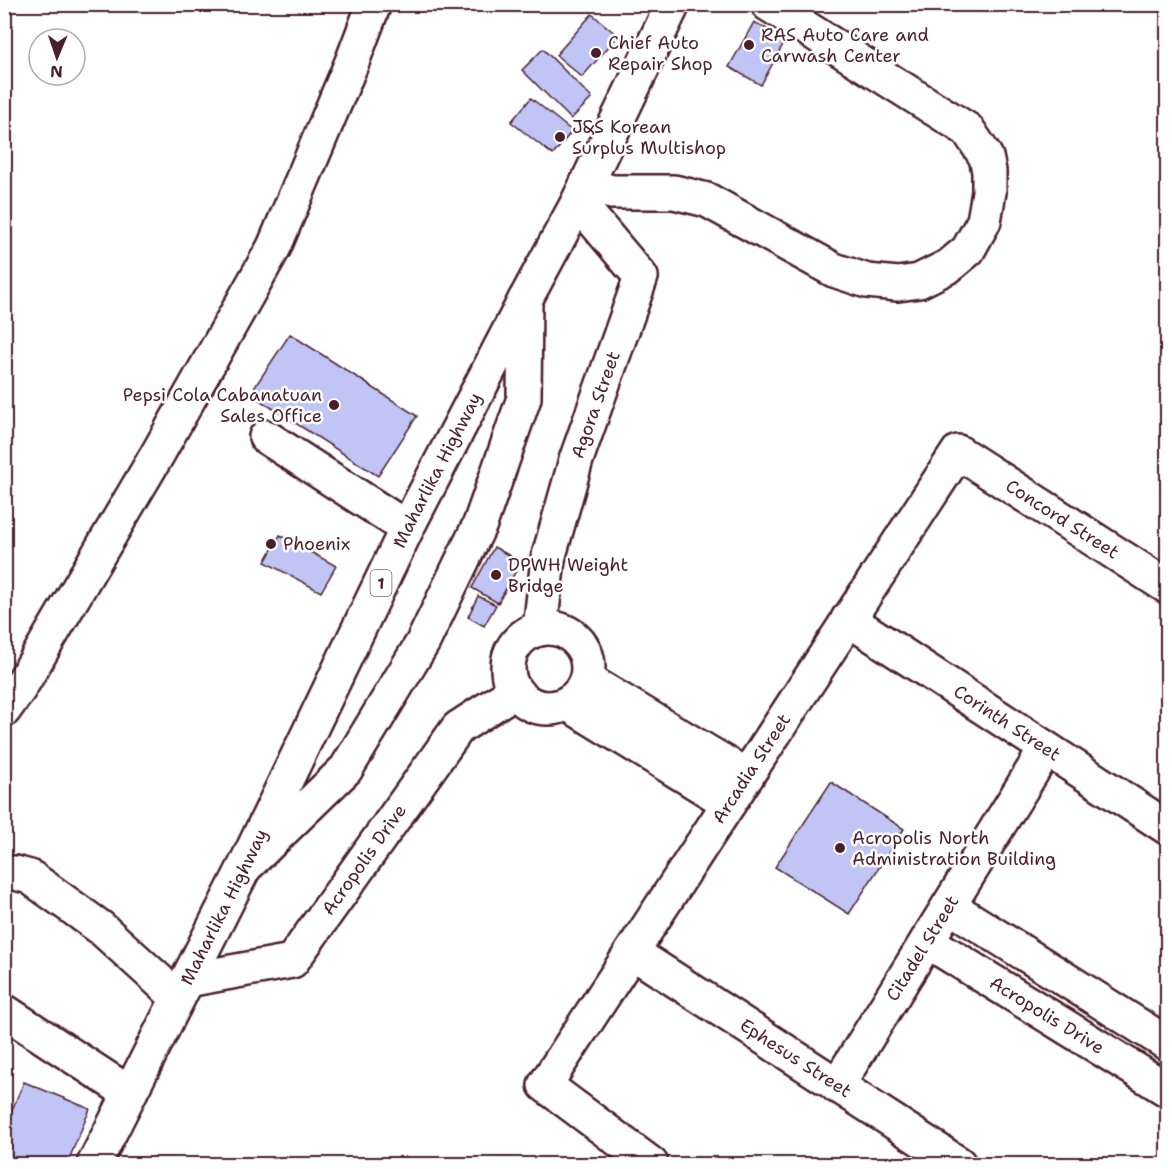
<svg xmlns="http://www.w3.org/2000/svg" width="1172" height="1169" viewBox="0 0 1172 1169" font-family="'Shantell Sans',sans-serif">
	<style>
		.building { fill: #c0c5f6; stroke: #4a1f2b; stroke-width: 1.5 }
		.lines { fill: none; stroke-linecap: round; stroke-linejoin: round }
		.minor-casing { stroke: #4a1f2b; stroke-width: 38 }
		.major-casing { stroke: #4a1f2b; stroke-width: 38 }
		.minor { stroke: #fff; stroke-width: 33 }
		.major { stroke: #fff; stroke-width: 33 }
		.poi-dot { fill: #4a1f2b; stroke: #fff; stroke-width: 2 }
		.labels { text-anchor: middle; stroke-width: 5; stroke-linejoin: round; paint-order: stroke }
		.shield { fill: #fff; stroke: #80626b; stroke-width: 1.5 }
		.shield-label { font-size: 16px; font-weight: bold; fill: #4a1f2b }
		.poi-label { font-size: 18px; fill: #4a1f2b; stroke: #fff; text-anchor: start }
		.street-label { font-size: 18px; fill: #4a1f2b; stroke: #fff }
	</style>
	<rect width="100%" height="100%" fill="#fff"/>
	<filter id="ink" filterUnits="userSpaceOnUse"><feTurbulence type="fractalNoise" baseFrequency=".0167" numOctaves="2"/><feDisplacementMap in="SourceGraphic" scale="12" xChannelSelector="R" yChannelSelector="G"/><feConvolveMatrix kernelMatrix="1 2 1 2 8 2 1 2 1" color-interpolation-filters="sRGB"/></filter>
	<g filter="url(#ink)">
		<g class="building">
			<path d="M592 14 618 36 582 77 556 55Z"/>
			<path d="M754 22 786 39 761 85 729 67Z"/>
			<path d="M543 49 592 98 571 119 522 70Z"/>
			<path d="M531 98 572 131 553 155 511 122Z"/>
			<path d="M290 334 417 416 378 476 250 394Z"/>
			<path d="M280 535 336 566 321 592 265 562Z"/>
			<path d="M494 547 521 562 498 603 472 588Z"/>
			<path d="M478 596 496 605 484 626 468 617Z"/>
			<path d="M831 782 904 829 849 914 775 867Z"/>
			<path d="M24 1082 90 1109 67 1164H4V1128Z"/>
		</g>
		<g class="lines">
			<defs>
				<g id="minor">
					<path d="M586 185 612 192H674L707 200 834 270 867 281 898 284 919 281 949 266 968 250 984 221 989 192V171L986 157 968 130 768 4"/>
					<path d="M266 437 393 519 408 526"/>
					<path id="s1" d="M848 619 1168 828"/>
					<circle cx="548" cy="668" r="40"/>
					<path id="s2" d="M540 629 548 559 576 460 641 277 578 202"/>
					<path d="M587 680 747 776"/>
					<path d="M568 704 729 803"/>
					<path d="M4 710 19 689 157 455 274 247 352 62 374 4"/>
					<path d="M247 865 346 769 423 642 480 524 524 398 525 300"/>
					<path d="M4 873H15L30 877 101 928 178 998"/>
					<path d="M949 906 1168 1044"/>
					<path id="s3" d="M927 941 1168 1090"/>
					<path id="s4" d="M632 952 959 1164"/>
					<path id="s5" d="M187 980 292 961 458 728 515 691"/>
					<path d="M4 1011 129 1093"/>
					<path id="s6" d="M837 1086 1046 749"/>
					<path id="s7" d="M651 1164 545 1085 958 452 1168 587"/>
				</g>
				<g id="major">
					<path id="s8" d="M94 1164 245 866 408 526 525 300 578 202 673 4"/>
				</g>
			</defs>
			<use href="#minor" class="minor-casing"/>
			<use href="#major" class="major-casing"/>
			<use href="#minor" class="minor"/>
			<use href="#major" class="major"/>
		</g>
	</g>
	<g class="poi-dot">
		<circle cx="749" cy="45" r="6"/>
		<circle cx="596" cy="53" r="6"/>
		<circle cx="560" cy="137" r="6"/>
		<circle cx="334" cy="405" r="6"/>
		<circle cx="271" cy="544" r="6"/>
		<circle cx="496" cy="575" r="6"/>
		<circle cx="840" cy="848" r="6"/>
	</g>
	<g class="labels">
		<rect class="shield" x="370.5" y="570" width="21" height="26" rx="4.5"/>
		<g class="shield-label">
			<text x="381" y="589">1</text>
		</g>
		<g class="poi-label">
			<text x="761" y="41">RAS Auto Care and<tspan x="761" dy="21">Carwash Center</tspan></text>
			<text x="608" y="49">Chief Auto<tspan x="608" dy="21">Repair Shop</tspan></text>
			<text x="572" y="133">J&amp;S Korean<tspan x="572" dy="21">Surplus Multishop</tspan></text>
			<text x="322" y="401" text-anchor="end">Pepsi Cola Cabanatuan<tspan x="322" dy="21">Sales Office</tspan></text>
			<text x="283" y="550">Phoenix</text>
			<text x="508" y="571">DPWH Weight<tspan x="508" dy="21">Bridge</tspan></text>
			<text x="852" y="844">Acropolis North<tspan x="852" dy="21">Administration Building</tspan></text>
		</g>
		<g class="street-label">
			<text dy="6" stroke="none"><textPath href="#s2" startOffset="232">Agora Street</textPath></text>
			<text dy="6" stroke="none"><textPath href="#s8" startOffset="774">Maharlika Highway</textPath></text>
			<text dy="6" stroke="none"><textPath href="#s7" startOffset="1012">Concord Street</textPath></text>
			<text dy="6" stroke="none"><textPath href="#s1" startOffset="190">Corinth Street</textPath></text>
			<text dy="6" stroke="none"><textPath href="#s7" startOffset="510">Arcadia Street</textPath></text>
			<text dy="6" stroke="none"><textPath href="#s5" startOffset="231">Acropolis Drive</textPath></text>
			<text dy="6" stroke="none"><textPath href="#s8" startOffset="288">Maharlika Highway</textPath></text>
			<text dy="6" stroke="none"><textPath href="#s6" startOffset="162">Citadel Street</textPath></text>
			<text dy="6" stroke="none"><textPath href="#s3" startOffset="141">Acropolis Drive</textPath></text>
			<text dy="6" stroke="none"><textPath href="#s4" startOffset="195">Ephesus Street</textPath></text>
		</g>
	</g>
	<rect width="1172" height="1169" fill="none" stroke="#fff" stroke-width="24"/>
	<rect x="12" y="12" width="1148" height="1145" fill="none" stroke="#4a1f2b" stroke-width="2" filter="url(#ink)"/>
	<g transform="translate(57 57) rotate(182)"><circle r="28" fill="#ffffff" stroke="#b7a5aa" stroke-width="1.5"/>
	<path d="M0-4.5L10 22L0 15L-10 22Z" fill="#4a1f2b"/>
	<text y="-9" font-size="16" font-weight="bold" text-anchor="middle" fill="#4a1f2b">N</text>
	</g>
</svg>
